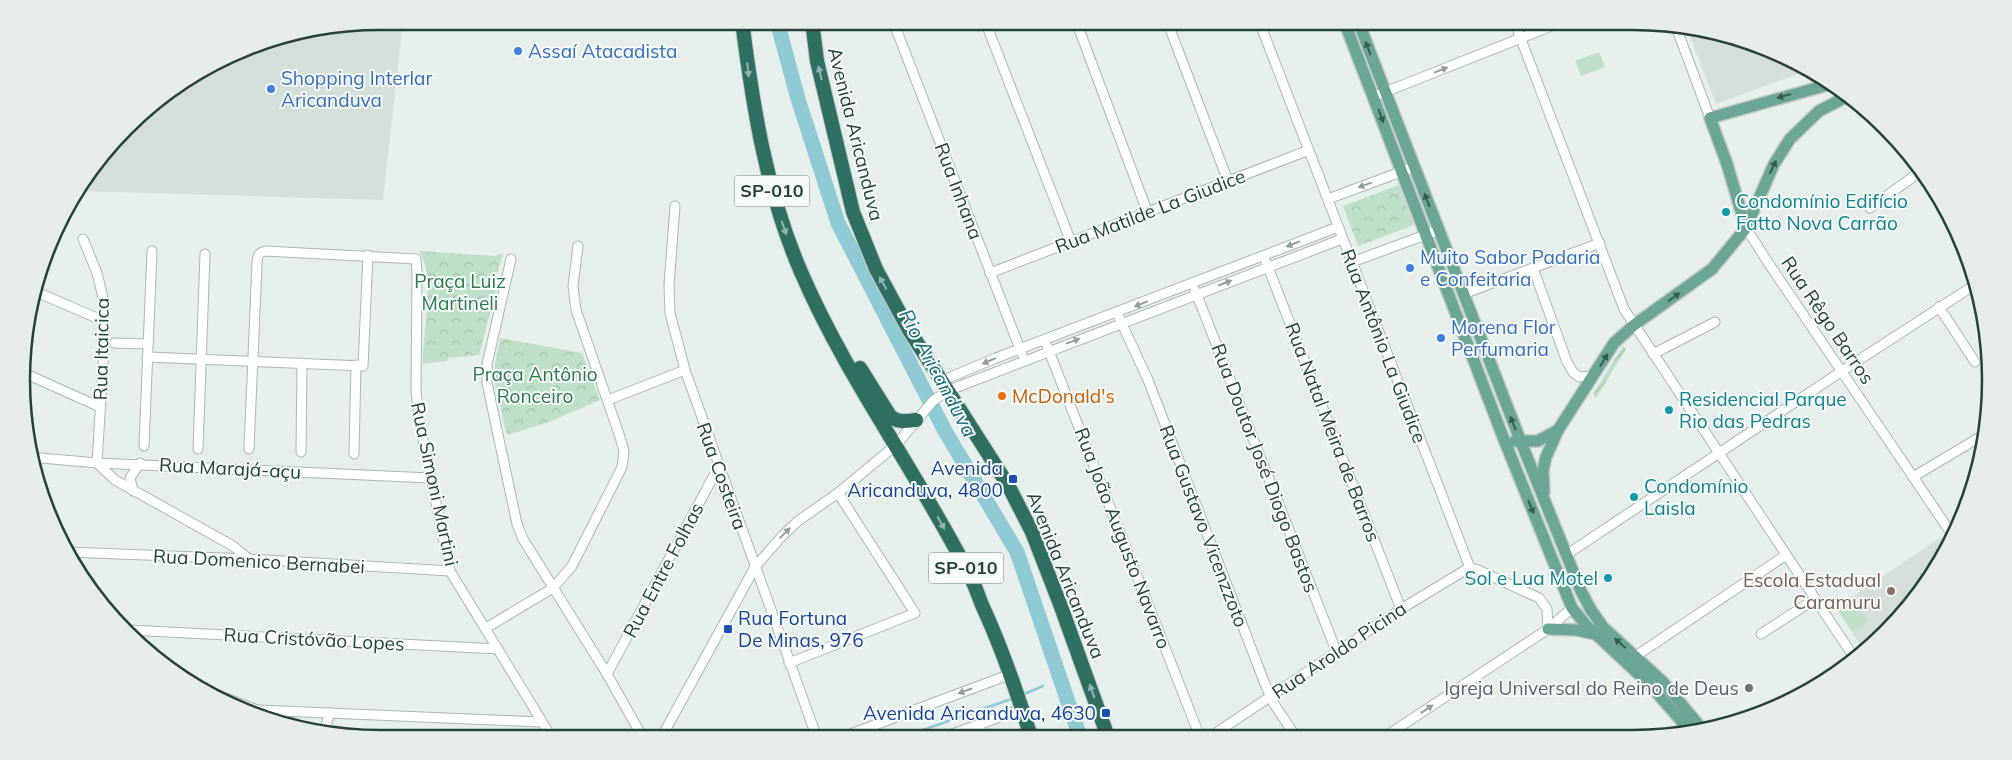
<svg xmlns="http://www.w3.org/2000/svg" width="2012" height="760" viewBox="0 0 2012 760" font-family="Mulish,sans-serif">
	<style>
		.built { fill: #d4dfda }
		.forest { fill: url(#forest-crowns) }
		.garden { fill: url(#garden-furrows) }
		.pitch { fill: #bfe0c8 }
		.lines { fill: none; stroke-linecap: round; stroke-linejoin: round }
		.stream { stroke: #8ec9d4; stroke-width: 2.5 }
		.river { stroke: #8ec9d4; stroke-width: 15 }
		.minor-casing { stroke: #a8b8b2; stroke-width: 11 }
		.major-casing { stroke: #c2cac8; stroke-width: 14 }
		.highway-casing { stroke: #c2cac8; stroke-width: 16 }
		.minor { stroke: #fff; stroke-width: 9 }
		.major { stroke: #6aa596; stroke-width: 11 }
		.highway { stroke: #2f6f62; stroke-width: 14 }
		.oneway { fill: #365b51 }
		.oneway2 { fill: #93b5ae }
		.oneway3 { fill: #92a09c }
		.shop-dot { fill: #3f7fe0; stroke: #f7fbf9; stroke-width: 2 }
		.culture-dot { fill: #0f9aa8; stroke: #f7fbf9; stroke-width: 2 }
		.food-dot { fill: #e8710a; stroke: #f7fbf9; stroke-width: 2 }
		.transit-dot { fill: #1a4fb4; stroke: #f7fbf9; stroke-width: 2 }
		.education-dot { fill: #8d6e63; stroke: #f7fbf9; stroke-width: 2 }
		.worship-dot { fill: #6b7280; stroke: #f7fbf9; stroke-width: 2 }
		.labels { text-anchor: middle; stroke-width: 4; stroke-linejoin: round; paint-order: stroke }
		.shield { fill: #f7fbf9; stroke: #637a73; stroke-width: 1 }
		.shield-label { font-size: 18px; font-weight: bold; fill: #24423a }
		.shop-label { font-size: 19px; fill: #366cbe; stroke: #f7fbf9; text-anchor: start }
		.street-label { font-size: 19px; fill: #24423a; stroke: #f7fbf9 }
		.culture-label { font-size: 19px; fill: #0d838f; stroke: #f7fbf9; text-anchor: start }
		.park-label { font-size: 19px; fill: #2d7a4b; stroke: #f7fbf9 }
		.food-label { font-size: 19px; fill: #c56008; stroke: #f7fbf9; text-anchor: start }
		.transit-label { font-size: 19px; fill: #164399; stroke: #f7fbf9; text-anchor: end }
		.education-label { font-size: 19px; fill: #785e54; stroke: #f7fbf9; text-anchor: end }
		.worship-label { font-size: 19px; fill: #5b616d; stroke: #f7fbf9; text-anchor: end }
		.water-label { font-size: 20px; font-style: italic; fill: #1c6f80; stroke: #f7fbf9 }
		.rim { fill: none; stroke: #24423a; stroke-width: 2.5 }
	</style>
	<defs>
		<pattern id="forest-crowns" width="20" height="18" patternUnits="userSpaceOnUse" patternTransform="scale(1.25)"><rect width="20" height="18" fill="#bfe0c8"/><path d="M2 6a3 3 0 1 1 6 0M12 15a3 3 0 1 1 6 0" fill="none" stroke="#a4c1ad"/></pattern>
		<pattern id="garden-furrows" width="10" height="10" patternUnits="userSpaceOnUse" patternTransform="scale(1.25)"><rect width="10" height="10" fill="#bfe0c8"/><path d="M-1 1l2-2M0 10L10 0M9 11l2-2" fill="none" stroke="#a4c1ad"/></pattern>
	</defs>
	<rect width="100%" height="100%" fill="#e6efeb"/>
	<g class="built">
		<path d="M380 21H403L383 200 78 191 144 110 201 69 264 40Z"/>
		<path d="M1687 29 1725 34 1791 58 1809 70 1716 104Z"/>
		<path d="M1941 537 1946 544 1930 579 1865 652 1836 608Z"/>
	</g>
	<g class="forest">
		<path d="M1399 185 1414 225 1358 246 1343 206Z"/>
		<path d="M419 251 495 256 503 253 494 285 497 287 479 355 448 358 447 361 423 364C422 334 436 274 419 251Z"/>
		<path d="M500 338 582 353 600 400 549 422 507 435 494 379 495 364Z"/>
	</g>
	<path class="garden" d="M1623 346 1626 349 1596 398 1593 394Z"/>
	<g class="pitch">
		<path d="M1599 52 1605 67 1581 76 1575 61Z"/>
		<path d="M1853 598 1868 622 1853 632 1837 609Z"/>
	</g>
	<g class="lines">
		<g class="stream">
			<path d="M1022 695 1043 686"/>
			<path d="M903 737 1014 698"/>
		</g>
		<path class="river" d="M777 21 798 99 838 223 945 431 1017 552 1080 737"/>
		<defs>
			<g id="minor">
				<path d="M893 21 1022 354"/>
				<path d="M985 21 1071 242"/>
				<path d="M1076 21 1147 211"/>
				<path d="M1167 21 1228 181"/>
				<path d="M1259 21 1470 568"/>
				<path d="M1514 21 1624 309 1855 659"/>
				<path d="M1676 27 1710 118"/>
				<path d="M1380 94 1564 21"/>
				<path d="M1921 171 1928 182"/>
				<path d="M1328 199 1414 167"/>
				<path d="M675 206 669 285 670 313 685 370 817 738"/>
				<path d="M1870 208 1921 171"/>
				<path d="M1746 228 1769 264 1951 533"/>
				<path d="M83 239 97 273 104 302V348L97 463 115 480 233 546 249 559"/>
				<path d="M511 259 487 364V383L517 524 523 539 607 674 643 738"/>
				<path d="M1266 262 1401 609"/>
				<path d="M1352 262 1439 230"/>
				<path d="M1533 268 1567 362 1573 372 1579 377 1594 376"/>
				<path d="M990 273 1309 150"/>
				<path d="M1195 290 1337 653"/>
				<path d="M34 291 104 321"/>
				<path d="M1463 294 1600 243"/>
				<path d="M1939 307 1975 362"/>
				<path d="M1117 313 1148 380 1265 684 1274 704 1296 737"/>
				<path d="M114 343 148 344"/>
				<path d="M1047 346 1200 737"/>
				<path d="M1653 354 1715 322"/>
				<path d="M147 357 363 366 368 255"/>
				<path d="M26 374 100 407"/>
				<path d="M941 381 996 358 1338 227"/>
				<path d="M608 400 685 370"/>
				<path d="M144 446 152 251"/>
				<path d="M198 449 205 254"/>
				<path d="M249 449 257 264C257 257 258 253 265 251L416 259 417 273 416 392 420 425 450 571 552 738"/>
				<path d="M301 452 302 363"/>
				<path d="M354 454 356 365"/>
				<path d="M30 457 97 463 430 478"/>
				<path d="M1913 477 1985 434"/>
				<path d="M133 491 130 478 140 463"/>
				<path d="M67 552 249 559 450 571"/>
				<path d="M1566 555 1842 371 1976 284"/>
				<path d="M486 628 553 588 572 566 622 467 624 451 619 434 576 310 573 286 578 246"/>
				<path d="M129 630 498 649"/>
				<path d="M1761 634 1815 599"/>
				<path d="M1630 660 1786 555"/>
				<path d="M789 663 915 613 838 493"/>
				<path d="M607 674 719 466"/>
				<path d="M198 688 309 729"/>
				<path d="M258 710 541 722"/>
				<path d="M979 726 983 737"/>
				<path d="M329 732 326 725 330 713"/>
				<path d="M1386 736 1548 629 1572 608"/>
				<path d="M944 737 1022 709"/>
				<path d="M1210 737 1401 609 1467 569H1476L1539 598 1547 609 1548 629"/>
				<path d="M661 738 755 567 783 535 798 521 838 493 896 445 933 401 947 391 1342 239"/>
				<path d="M840 738 1011 674"/>
			</g>
			<g id="major">
				<path d="M1344 21 1503 437 1572 608 1586 625 1649 684 1691 732"/>
				<path d="M1358 21 1521 442 1581 591 1591 610 1603 627 1663 682 1702 729"/>
				<path d="M1746 228 1727 164 1710 118 1831 84"/>
				<path d="M1515 441H1538L1558 430"/>
				<path d="M1544 492 1543 470 1546 457 1558 430 1614 343 1634 325 1712 269 1746 228 1774 164 1790 139 1819 111 1850 95"/>
				<path d="M1548 629 1576 630 1595 634"/>
			</g>
			<g id="highway">
				<path d="M742 21C753 107 766 191 801 272 847 379 918 473 970 576 975 585 978 595 982 605 1002 648 1017 692 1031 737"/>
				<path d="M812 21 817 61 853 212 876 269 909 330 1008 485 1032 532 1060 604 1108 737"/>
				<path d="M860 368 890 416C898 423 906 421 916 420"/>
			</g>
		</defs>
		<use href="#minor" class="minor-casing"/>
		<use href="#major" class="major-casing"/>
		<use href="#highway" class="highway-casing"/>
		<use href="#minor" class="minor"/>
		<use href="#major" class="major"/>
		<use href="#highway" class="highway"/>
	</g>
	<defs><path id="oneway-solid" d="M-6-.8H1V-3.2L6.5 0L1 3.2V.8H-6Z" transform="scale(1.25)"/></defs>
	<g class="oneway">
		<use href="#oneway-solid" transform="translate(1368 48) rotate(-111)"/>
		<use href="#oneway-solid" transform="translate(1784 96) rotate(165)"/>
		<use href="#oneway-solid" transform="translate(1381 116) rotate(69)"/>
		<use href="#oneway-solid" transform="translate(1773 167) rotate(-64)"/>
		<use href="#oneway-solid" transform="translate(1427 200) rotate(-111)"/>
		<use href="#oneway-solid" transform="translate(1674 297) rotate(-36)"/>
		<use href="#oneway-solid" transform="translate(1604 360) rotate(-58)"/>
		<use href="#oneway-solid" transform="translate(1513 423) rotate(-111)"/>
		<use href="#oneway-solid" transform="translate(1531 507) rotate(68)"/>
		<use href="#oneway-solid" transform="translate(1620 643) rotate(-139)"/>
	</g>
	<g class="oneway2">
		<use href="#oneway-solid" transform="translate(748 70) rotate(83)"/>
		<use href="#oneway-solid" transform="translate(820 73) rotate(-103)"/>
		<use href="#oneway-solid" transform="translate(784 228) rotate(71)"/>
		<use href="#oneway-solid" transform="translate(883 283) rotate(-119)"/>
		<use href="#oneway-solid" transform="translate(941 523) rotate(61)"/>
		<use href="#oneway-solid" transform="translate(1092 691) rotate(-110)"/>
	</g>
	<g class="oneway3">
		<use href="#oneway-solid" transform="translate(1441 70) rotate(-21)"/>
		<use href="#oneway-solid" transform="translate(1365 185) rotate(160)"/>
		<use href="#oneway-solid" transform="translate(1293 244) rotate(159)"/>
		<use href="#oneway-solid" transform="translate(1225 283) rotate(-21)"/>
		<use href="#oneway-solid" transform="translate(1141 304) rotate(158)"/>
		<use href="#oneway-solid" transform="translate(1073 341) rotate(-20)"/>
		<use href="#oneway-solid" transform="translate(989 361) rotate(157)"/>
		<use href="#oneway-solid" transform="translate(785 533) rotate(-44)"/>
		<use href="#oneway-solid" transform="translate(965 691) rotate(161)"/>
		<use href="#oneway-solid" transform="translate(1427 709) rotate(-34)"/>
	</g>
	<g class="shop-dot">
		<circle cx="518" cy="51" r="5"/>
		<circle cx="271" cy="89" r="5"/>
		<circle cx="1410" cy="268" r="5"/>
		<circle cx="1441" cy="338" r="5"/>
	</g>
	<g class="culture-dot">
		<circle cx="1726" cy="212" r="5"/>
		<circle cx="1669" cy="410" r="5"/>
		<circle cx="1634" cy="497" r="5"/>
		<circle cx="1608" cy="578" r="5"/>
	</g>
	<circle class="food-dot" cx="1002" cy="396" r="5"/>
	<g class="transit-dot">
		<rect x="1008" y="474" width="10" height="10" rx="2.5"/>
		<rect x="723" y="624" width="10" height="10" rx="2.5"/>
		<rect x="1101" y="708" width="10" height="10" rx="2.5"/>
	</g>
	<circle class="education-dot" cx="1891" cy="591" r="5"/>
	<circle class="worship-dot" cx="1749" cy="688" r="5"/>
	<g class="labels">
		<g class="shield">
			<rect x="734.5" y="175.5" width="75" height="31" rx="4"/>
			<rect x="928.5" y="552.5" width="75" height="31" rx="4"/>
		</g>
		<g class="shield-label">
			<text x="772" y="197">SP-010</text>
			<text x="966" y="574">SP-010</text>
		</g>
		<g class="shop-label">
			<text x="528" y="58">Assaí Atacadista</text>
			<text x="281" y="85">Shopping Interlar<tspan x="281" dy="22">Aricanduva</tspan></text>
			<text x="1420" y="264">Muito Sabor Padaria<tspan x="1420" dy="22">e Confeitaria</tspan></text>
			<text x="1451" y="334">Morena Flor<tspan x="1451" dy="22">Perfumaria</tspan></text>
		</g>
		<g class="street-label">
			<text transform="translate(856 134) rotate(76)" y="7">Avenida Aricanduva</text>
			<text transform="translate(959 191) rotate(69)" y="7">Rua Inhana</text>
			<text transform="translate(1150 211) rotate(-21)" y="7">Rua Matilde La Giudice</text>
			<text transform="translate(1828 320) rotate(56)" y="7">Rua Rêgo Barros</text>
			<text transform="translate(1384 346) rotate(69)" y="7">Rua Antônio La Giudice</text>
			<text transform="translate(101 349) rotate(-89)" y="7">Rua Itaicica</text>
			<text transform="translate(1333 432) rotate(69)" y="7">Rua Natal Meira de Barros</text>
			<text transform="translate(230 468) rotate(3)" y="7">Rua Marajá-açu</text>
			<text transform="translate(1265 468) rotate(69)" y="7">Rua Doutor José Diogo Bastos</text>
			<text transform="translate(722 476) rotate(70)" y="7">Rua Costeira</text>
			<text transform="translate(435 484) rotate(78)" y="7">Rua Simoni Martini</text>
			<text transform="translate(1204 526) rotate(69)" y="7">Rua Gustavo Vicenzzoto</text>
			<text transform="translate(1123 538) rotate(69)" y="7">Rua João Augusto Navarro</text>
			<text transform="translate(259 561) rotate(3)" y="7">Rua Domenico Bernabei</text>
			<text transform="translate(663 570) rotate(-62)" y="7">Rua Entre Folhas</text>
			<text transform="translate(1066 575) rotate(68)" y="7">Avenida Aricanduva</text>
			<text transform="translate(314 639) rotate(3)" y="7">Rua Cristóvão Lopes</text>
			<text transform="translate(1339 650) rotate(-34)" y="7">Rua Aroldo Picina</text>
		</g>
		<g class="culture-label">
			<text x="1736" y="208">Condomínio Edifício<tspan x="1736" dy="22">Fatto Nova Carrão</tspan></text>
			<text x="1679" y="406">Residencial Parque<tspan x="1679" dy="22">Rio das Pedras</tspan></text>
			<text x="1644" y="493">Condomínio<tspan x="1644" dy="22">Laisla</tspan></text>
			<text x="1598" y="585" text-anchor="end">Sol e Lua Motel</text>
		</g>
		<g class="park-label">
			<text x="460" y="288">Praça Luiz<tspan x="460" dy="22">Martineli</tspan></text>
			<text x="535" y="381">Praça Antônio<tspan x="535" dy="22">Ronceiro</tspan></text>
		</g>
		<g class="food-label">
			<text x="1012" y="403">McDonald's</text>
		</g>
		<g class="transit-label">
			<text x="1003" y="475">Avenida<tspan x="1003" dy="22">Aricanduva, 4800</tspan></text>
			<text x="738" y="625" text-anchor="start">Rua Fortuna<tspan x="738" dy="22">De Minas, 976</tspan></text>
			<text x="1096" y="720">Avenida Aricanduva, 4630</text>
		</g>
		<g class="education-label">
			<text x="1881" y="587">Escola Estadual<tspan x="1881" dy="22">Caramuru</tspan></text>
		</g>
		<g class="worship-label">
			<text x="1739" y="695">Igreja Universal do Reino de Deus</text>
		</g>
		<g class="water-label">
			<text transform="translate(938 373) rotate(62)" y="7">Rio Aricanduva</text>
		</g>
	</g>
	<path d="M0 0H2012V760H0ZM380 30H1632A350 350 0 0 1 1982 380V380A350 350 0 0 1 1632 730H380A350 350 0 0 1 30 380V380A350 350 0 0 1 380 30Z" fill="#e6ecea" fill-rule="evenodd"/>
	<path class="rim" d="M380 30H1632A350 350 0 0 1 1982 380V380A350 350 0 0 1 1632 730H380A350 350 0 0 1 30 380V380A350 350 0 0 1 380 30Z"/>
</svg>
